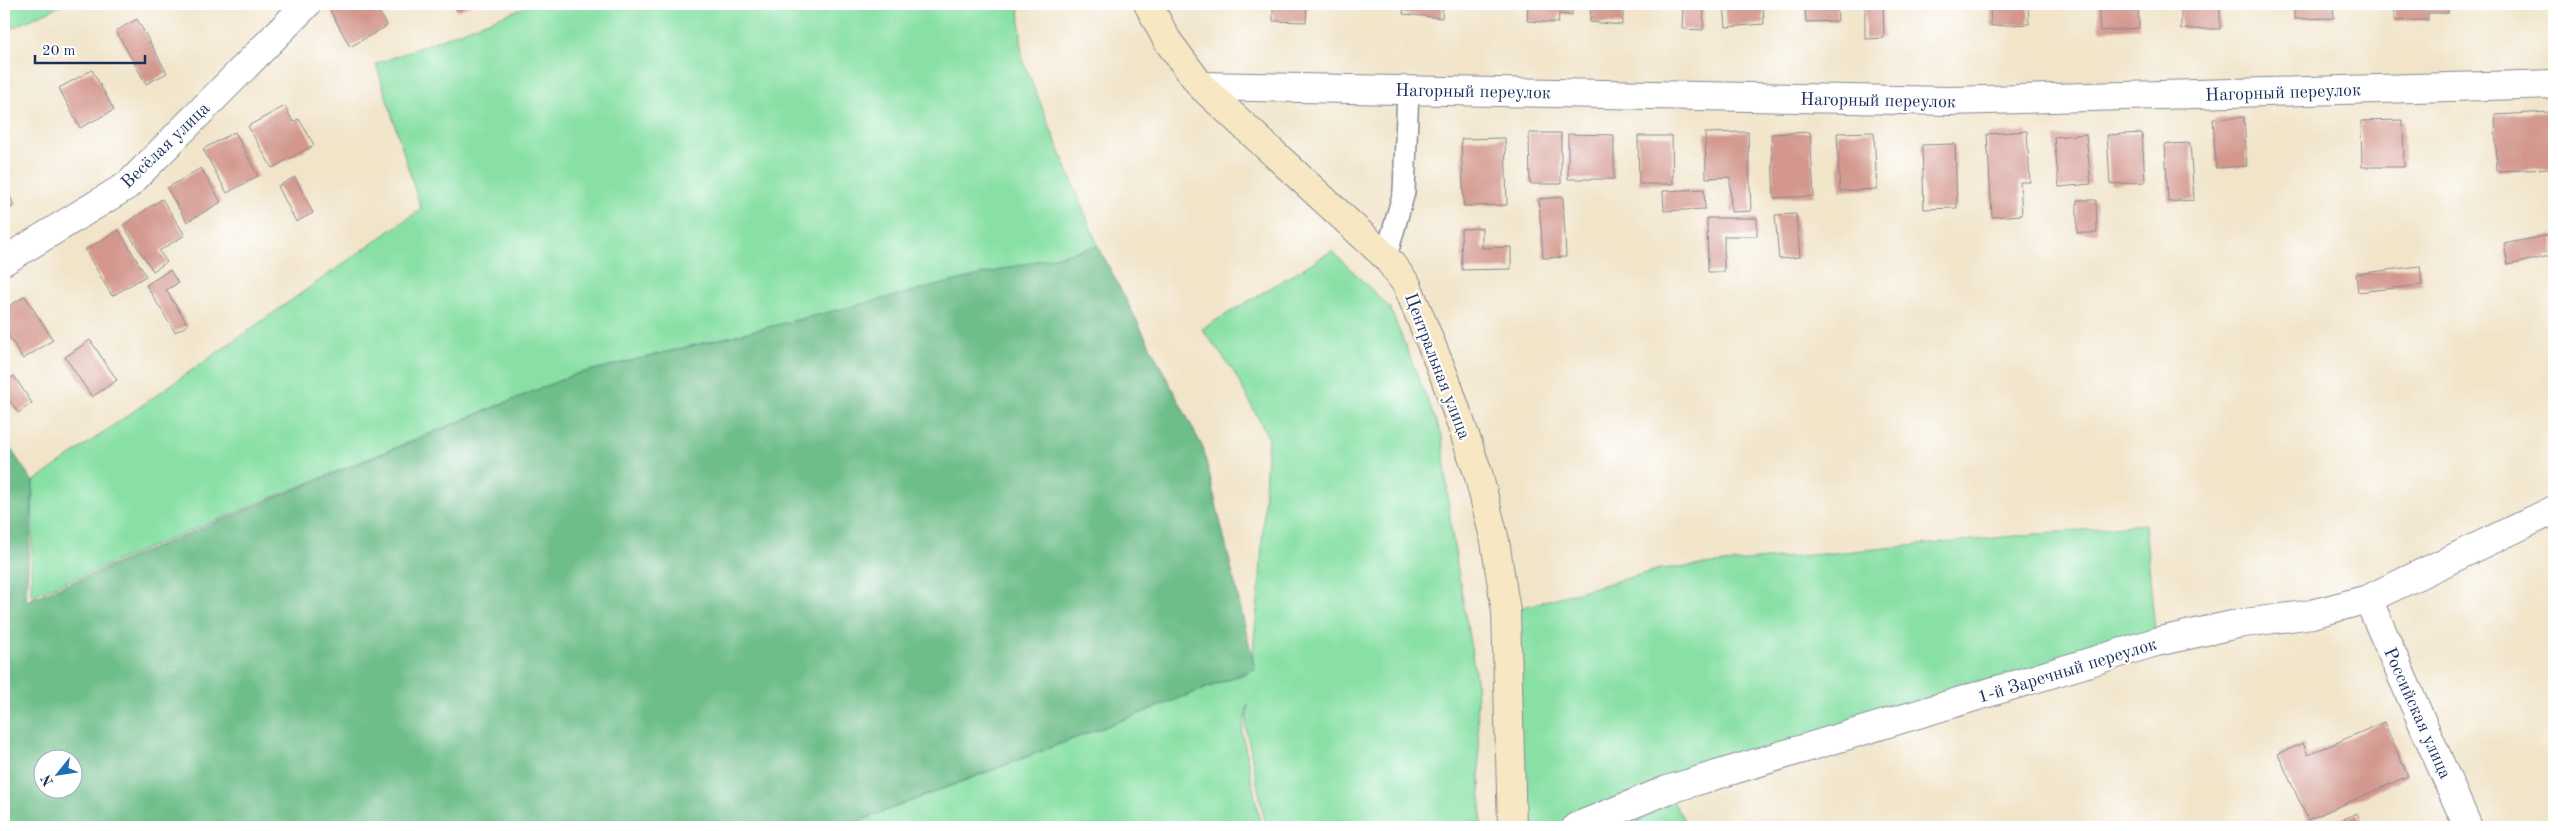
<svg xmlns="http://www.w3.org/2000/svg" width="2558" height="831" viewBox="0 0 2558 831" font-family="'Old Standard TT',serif">
	<style>
		.green { fill: #88e0a5; stroke: #528882 }
		.forest { fill: #6ebe8a; stroke: #447674; fill-rule: evenodd }
		.building { fill: #d3978d }
		.lines { fill: none; stroke-linecap: round; stroke-linejoin: round }
		.lane-casing { stroke: #868a94; stroke-width: 24 }
		.street-casing { stroke: #868a94; stroke-width: 30 }
		.secondary-casing { stroke: #868a94; stroke-width: 30 }
		.lane { stroke: #fff; stroke-width: 21 }
		.street { stroke: #fff; stroke-width: 28 }
		.secondary { stroke: #f7e8c3; stroke-width: 28 }
		.labels { text-anchor: middle; stroke-width: 4.5; stroke-linejoin: round; paint-order: stroke }
		.street-label { font-size: 18px; fill: #1b2f5e; stroke: #fff }
	</style>
	<rect width="100%" height="100%" fill="#fff"/>
	<filter id="ink" filterUnits="userSpaceOnUse"><feTurbulence type="fractalNoise" baseFrequency=".02" numOctaves="2"/><feDisplacementMap in="SourceGraphic" scale="10" xChannelSelector="R" yChannelSelector="G"/><feConvolveMatrix kernelMatrix="1 2 1 2 8 2 1 2 1" color-interpolation-filters="sRGB"/></filter>
	<filter id="wash" filterUnits="userSpaceOnUse"><feTurbulence type="fractalNoise" baseFrequency=".0096" numOctaves="4" result="noise"/><feDisplacementMap in="SourceGraphic" scale="20" xChannelSelector="R" yChannelSelector="G"/><feGaussianBlur stdDeviation="1.12" result="paint"/><feColorMatrix in="noise" values="0 0 0 0 0 0 0 0 0 0 0 0 0 0 0 0 0 1.4 0 .05"/><feComposite in="paint" operator="in"/></filter>
	<g filter="url(#wash)">
		<rect width="100%" height="100%" fill="#f1e4c9"/>
		<g class="green">
			<path d="M4 4H64L4 32Z"/>
			<path d="M533 4H1019L1022 58 1098 246 573 375 31 596 33 482 421 209 376 64Z"/>
			<path d="M1332 251 1390 308 1442 436 1451 528 1476 679 1482 827H1266L1246 729 1248 705 1242 732 1261 827H844L1251 671 1260 579 1268 437 1234 372 1202 329Z"/>
			<path d="M2145 524 2156 642 1667 791 1688 827H1512L1506 612 1660 569Z"/>
		</g>
		<path class="forest" d="M1098 246 1203 448 1255 669 843 827H4V439L33 482 26 601 573 375ZM42 758H72V788H42Z"/>
		<g id="blocks">
			<g class="building">
				<path d="M336 4H362L363 7 375 4 387 26 350 47 329 8Z"/>
				<path d="M454 4H474L457 11Z"/>
				<path d="M1273 4H1307L1306 22 1273 21Z"/>
				<path d="M1404 4H1443L1442 18 1403 14Z"/>
				<path d="M1528 4H1572V15L1559 14 1558 23 1527 21Z"/>
				<path d="M1591 4H1624L1622 25 1590 22Z"/>
				<path d="M1683 4H1704L1703 30 1682 29Z"/>
				<path d="M1724 4H1763L1764 24 1726 27Z"/>
				<path d="M1805 4H1837L1838 21 1806 22Z"/>
				<path d="M1865 4H1883L1884 38 1865 39Z"/>
				<path d="M1990 4H2028L2029 24 1991 26Z"/>
				<path d="M2098 4H2138L2139 28 2100 31Z"/>
				<path d="M2294 4H2333L2334 18 2294 19Z"/>
				<path d="M2394 4H2448V13H2428V20L2394 21Z"/>
				<rect x="2181" y="5" width="39" height="24"/>
				<path d="M137 19 167 73 146 84 116 31Z"/>
				<path d="M92 70 114 110 80 128 59 88Z"/>
				<path d="M285 106 293 122 299 119 314 145 272 168 248 126Z"/>
				<path d="M2550 112 2552 169 2497 171 2495 115Z"/>
				<path d="M2244 117 2247 166 2216 168 2213 119Z"/>
				<path d="M2403 120 2404 167H2362L2361 121Z"/>
				<path d="M2027 131 2030 182H2020L2022 215 1992 217 1987 134Z"/>
				<path d="M235 132 258 176 227 193 203 149Z"/>
				<path d="M1748 132 1751 211 1731 212 1730 177 1706 178 1705 133Z"/>
				<path d="M1810 132 1814 196 1774 198 1771 134Z"/>
				<path d="M1874 132 1877 189 1840 191 1837 133Z"/>
				<path d="M1529 133H1561V184H1530Z"/>
				<path d="M2142 133 2145 182 2110 184 2107 135Z"/>
				<path d="M1568 134 1614 135V179H1568Z"/>
				<path d="M2086 134 2091 184 2059 187 2054 137Z"/>
				<path d="M1638 136H1672L1673 184H1639Z"/>
				<path d="M1505 138 1507 205 1464 206 1461 139Z"/>
				<path d="M2190 143 2194 200 2168 202 2165 144Z"/>
				<path d="M1955 144 1957 208 1924 209 1922 145Z"/>
				<path d="M201 168 221 202 187 222 167 188Z"/>
				<path d="M295 177 313 213 296 222 278 186Z"/>
				<path d="M4 181 14 206 4 210Z"/>
				<path d="M1704 189 1705 209 1664 211 1663 191Z"/>
				<path d="M1563 197 1566 257 1543 258 1539 199Z"/>
				<path d="M162 199 185 235 159 251 167 262 153 271 123 225Z"/>
				<path d="M2077 200H2096L2097 233H2077Z"/>
				<path d="M1796 214 1800 257 1779 259 1775 215Z"/>
				<path d="M1707 218H1757V236H1724V272H1708Z"/>
				<path d="M1482 228V248L1511 247V269L1462 270 1461 229Z"/>
				<path d="M119 230 146 276 112 296 85 250Z"/>
				<path d="M2554 234V255L2508 265 2504 244Z"/>
				<path d="M2420 266 2422 285 2358 292 2356 274Z"/>
				<path d="M170 270 178 283 166 290 188 325 175 332 146 285Z"/>
				<path d="M25 296 53 340 23 359 4 328V309Z"/>
				<path d="M90 340 117 380 92 397 65 357Z"/>
				<path d="M14 376 32 403 18 413 4 393V383Z"/>
				<path d="M2384 722 2408 776 2308 820 2278 754 2303 743 2308 755Z"/>
				<path d="M2357 813 2363 827H2325Z"/>
			</g>
		</g>
	</g>
	<g filter="url(#ink)">
		<use href="#blocks" fill-opacity="0" stroke="#868a94" stroke-width="1"/>
		<g class="lines">
			<defs>
				<path id="lane" d="M1386 257 1404 192 1408 90"/>
				<g id="street">
					<path d="M1201 86 1950 101 2554 84"/>
					<path d="M4 261 128 185 307 4"/>
					<path d="M2368 599 2468 827"/>
					<path d="M1576 827 1667 790 2156 642 2237 624 2312 614 2368 599 2554 510"/>
				</g>
				<path id="secondary" d="M1148 4 1167 40 1201 86 1386 257 1407 285 1445 378 1478 473 1495 541 1506 612 1512 827"/>
			</defs>
			<use href="#lane" class="lane-casing"/>
			<use href="#street" class="street-casing"/>
			<use href="#secondary" class="secondary-casing"/>
			<use href="#lane" class="lane"/>
			<use href="#street" class="street"/>
			<use href="#secondary" class="secondary"/>
		</g>
	</g>
	<g class="labels">
		<g class="street-label">
			<text transform="translate(1473 91) rotate(1)" y="6">Нагорный переулок</text>
			<text transform="translate(2283 92) rotate(-2)" y="6">Нагорный переулок</text>
			<text transform="translate(1878 100) rotate(1)" y="6">Нагорный переулок</text>
			<text transform="translate(165 145) rotate(-44)" y="6">Весёлая улица</text>
			<text transform="translate(1438 366) rotate(69)" y="6">Центральная улица</text>
			<text transform="translate(2067 670) rotate(-17)" y="6">1-й Заречный переулок</text>
			<text transform="translate(2418 713) rotate(66)" y="6">Российская улица</text>
		</g>
	</g>
	<rect width="2558" height="831" fill="none" stroke="#fff" stroke-width="20"/>
	<g transform="translate(58 774) rotate(240)"><circle r="24" fill="#ffffff" stroke="#a4acbf"/>
	<path d="M0-4L9 19L0 12L-9 19Z" fill="#1f6fb2"/>
	<text y="-8" font-size="14" font-weight="bold" text-anchor="middle" fill="#1b2f5e">N</text>
	</g>
	<path d="M35 55v8h110v-8" fill="none" stroke="#1b2f5e" stroke-width="2.5"/>
	<text x="42" y="55" font-size="15" fill="#1b2f5e" stroke="#ffffff" stroke-width="4" paint-order="stroke">20 m</text>
</svg>
